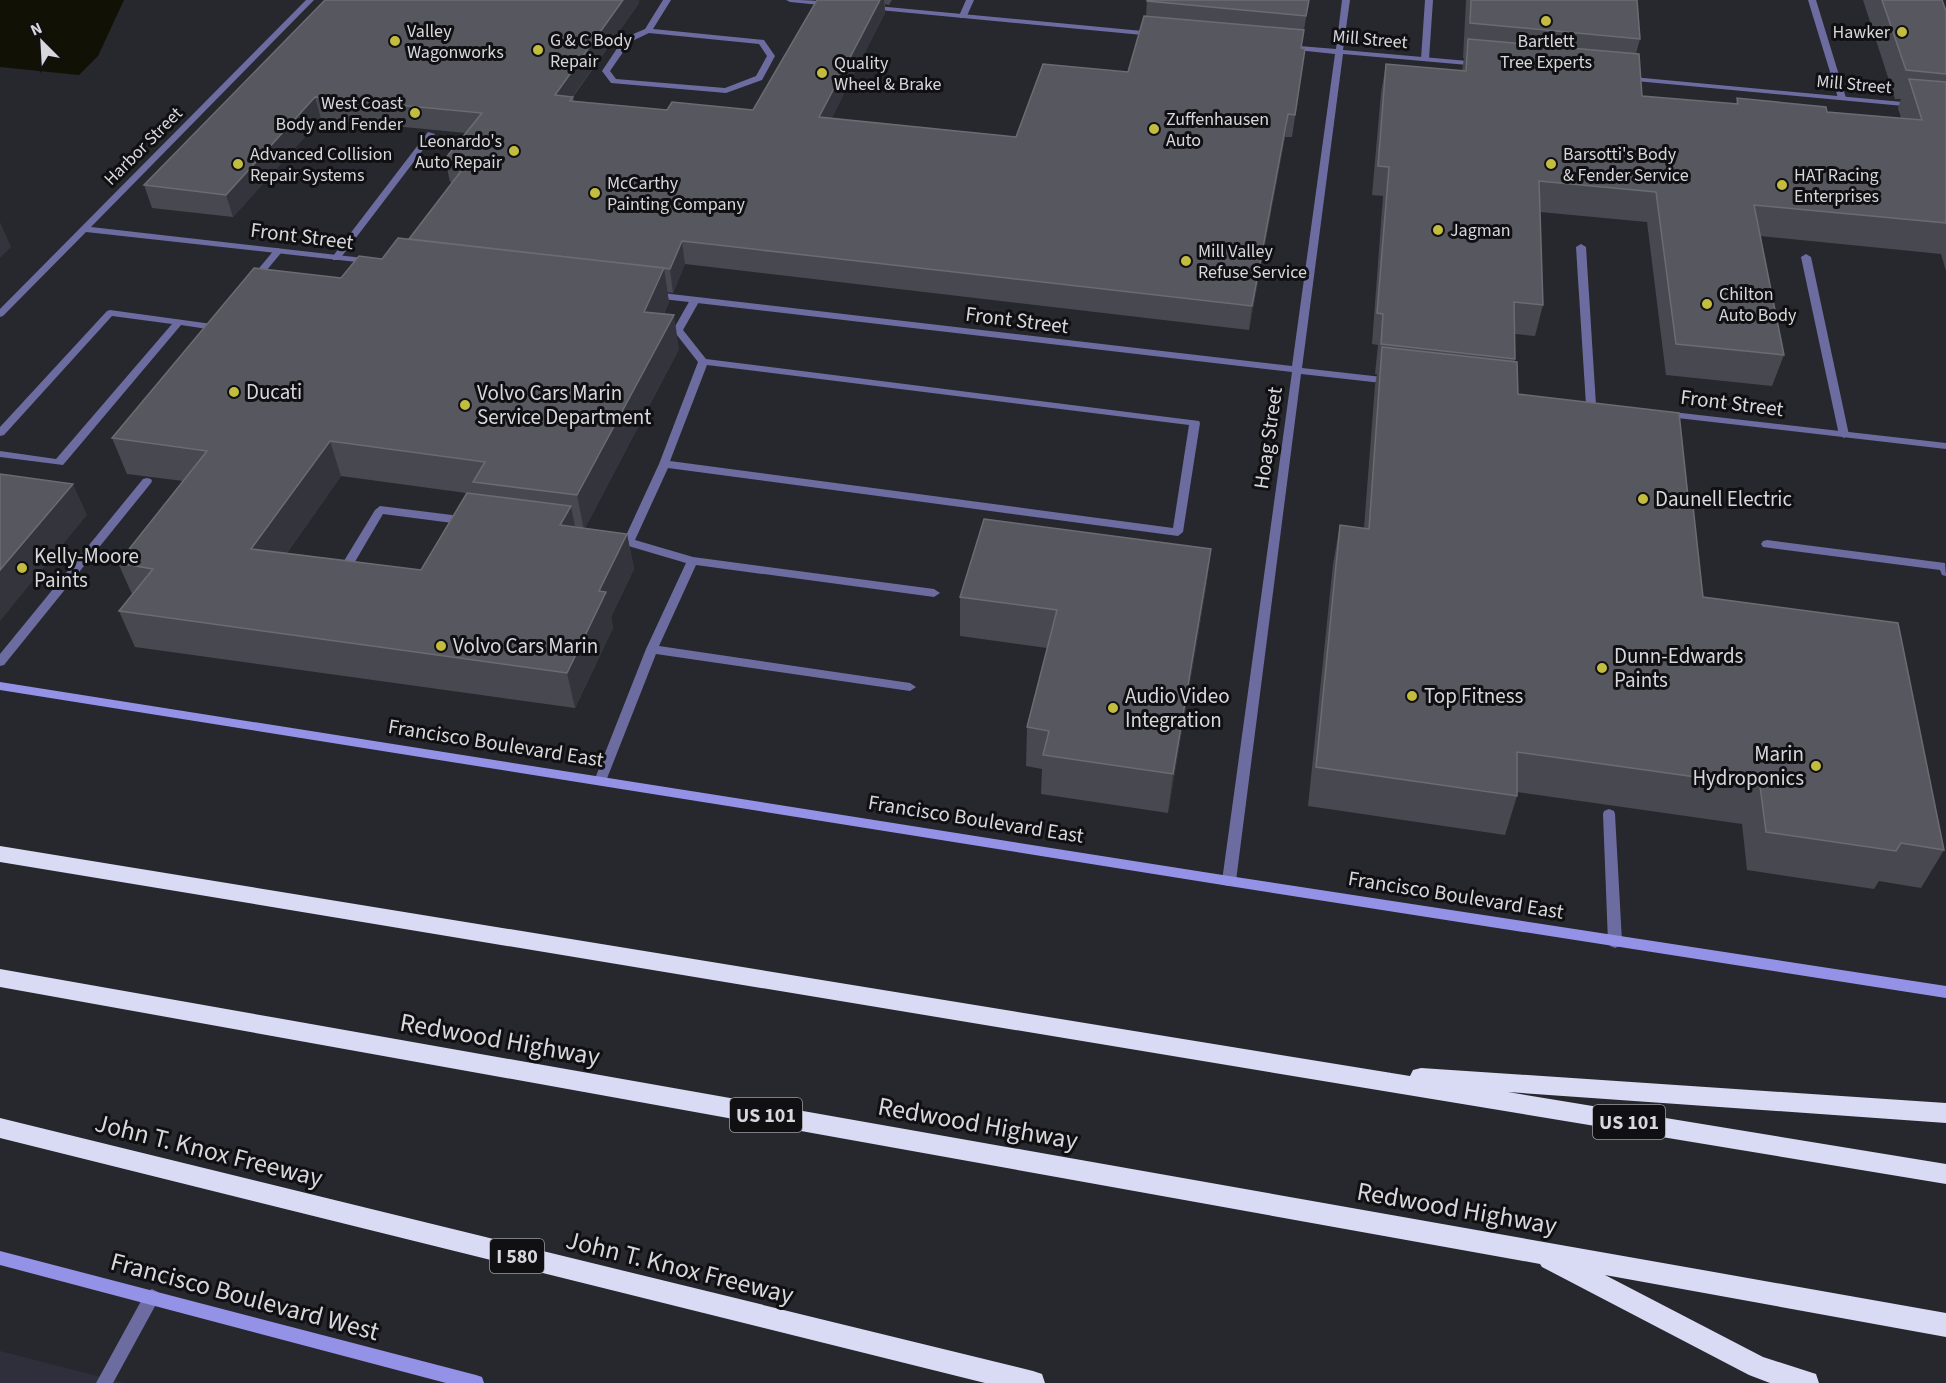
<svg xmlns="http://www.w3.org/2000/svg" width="1946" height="1383" viewBox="0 0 1946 1383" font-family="'Source Sans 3',sans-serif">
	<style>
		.built { fill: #2e2f3b }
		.water { fill: #121105 }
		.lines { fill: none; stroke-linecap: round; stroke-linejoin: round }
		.lane { fill: #6d6ca1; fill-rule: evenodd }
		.street { fill: #6d6ca1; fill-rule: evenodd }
		.secondary { fill: #9492e7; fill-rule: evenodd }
		.highway { fill: #d9daf4; fill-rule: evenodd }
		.wall { fill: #484950; fill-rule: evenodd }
		.shaded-wall { fill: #34353c }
		.building { fill: #57585f; stroke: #6b6c72; stroke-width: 1.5 }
		.poi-dot { fill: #c2bd3f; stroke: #101013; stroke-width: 2 }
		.labels { text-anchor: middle; stroke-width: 6; stroke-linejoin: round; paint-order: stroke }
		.far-poi-label { font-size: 18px; fill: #d7d7dc; stroke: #101013; text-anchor: start }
		.far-street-label { font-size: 18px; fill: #d7d7dc; stroke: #101013 }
		.shield { fill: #101013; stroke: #9b9ba0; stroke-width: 1.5 }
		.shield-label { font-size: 20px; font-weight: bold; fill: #d7d7dc }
		.street-label { font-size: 21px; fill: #d7d7dc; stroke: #101013 }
		.poi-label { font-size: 21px; fill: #d7d7dc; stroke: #101013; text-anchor: start }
		.near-street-label { font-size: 26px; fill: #d7d7dc; stroke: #101013 }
	</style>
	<rect width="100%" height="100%" fill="#27272e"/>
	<path class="built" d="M0 1351 125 1383H0Z"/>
	<path class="water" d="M0 0H124L98 56 79 75 0 67Z"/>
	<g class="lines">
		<g class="lane">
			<path d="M663 0H671L653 29 764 40 775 56 762 80 726 93 611 83 602 71 624 38 645 29ZM649 33 759 44 767 56 756 76 725 88 616 79 610 71 630 42Z"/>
			<path d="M966 0H974L966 18H960L959 16Z"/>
			<path d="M1425 0H1433L1429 59 1425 61 1421 59Z"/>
			<path d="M1808 0H1816L1846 98 1845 100 1838 98Z"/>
			<path d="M428 132 435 134 339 260H333V256Z"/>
			<path d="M1581 244 1586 247 1596 405 1591 408 1586 405 1576 247Z"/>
			<path d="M278 248 283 251 281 253 256 283H250V279L275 249Z"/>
			<path d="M1806 254 1811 257 1849 435 1844 438 1839 435 1801 257Z"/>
			<path d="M695 297 700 300 683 330 706 359 1199 421 1200 423 1183 532 1178 536 668 468 635 540 693 557 934 589 940 593 934 597 696 565 659 646 910 683 916 687 910 691 656 654 606 781 604 784H596L594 781 646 649 686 563 625 545 623 542 659 464 698 362 673 330 690 300ZM707 365 1189 425 1173 528 670 461Z"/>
			<path d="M110 310 212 324 219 319 224 322 214 330 181 325 63 465 0 457V451L56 459 172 324 112 316 4 435 0 436V427L107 311Z"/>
			<path d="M147 478 151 479 152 481 151 483 4 665 0 666V654L143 479Z"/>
			<path d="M380 506 468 517 473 521 468 525 383 514 346 577H338L336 574 375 510Z"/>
			<path d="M1767 540 1945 563 1946 576 1942 575 1940 570 1763 547 1761 544 1763 541Z"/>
			<path d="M1609 809 1614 811 1615 814 1622 942 1620 946 1615 948 1610 946 1608 942 1603 814 1604 811Z"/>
			<path d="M152 1289 158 1292 160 1297 113 1383H96L146 1292Z"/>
		</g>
		<g class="street">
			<path d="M306 0H314L91 227 372 259 377 262 375 264 86 232 3 316 0 317V309Z"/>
			<path d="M786 0C801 0 822 0 835 4L831 6 790 2Z"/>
			<path d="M1342 0H1350L1343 50 1479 62 1483 64 1479 66 1343 54 1302 368 1391 378 1396 381 1391 384 1301 374 1236 881 1234 885 1229 886 1224 885 1222 881 1292 372 654 298 649 295 654 292 1292 366 1335 54 1287 49 1283 47 1287 45 1336 49Z"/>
			<path d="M866 5 1153 32 1157 34 1153 36 869 9H866Z"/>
			<path d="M1622 76 1946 106V110L1625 80 1621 78Z"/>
			<path d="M1664 411 1946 443V449L1660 416 1659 414Z"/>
		</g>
		<g class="secondary">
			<path d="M0 682 1229 876 1946 986V998L1229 886 0 690Z"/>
			<path d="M0 1251 476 1375 482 1377 484 1383H446L0 1265Z"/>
		</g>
		<g class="highway">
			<path d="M0 846 1410 1076 1413 1070 1421 1068 1946 1103V1123L1508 1092 1946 1164V1184L0 862Z"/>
			<path d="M0 969 1946 1313V1337L1605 1275 1763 1357 1816 1374 1819 1383H1770L1749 1375 1542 1267 1540 1264 0 987Z"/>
			<path d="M0 1118 1033 1371 1042 1374 1045 1383H985L0 1138Z"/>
		</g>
	</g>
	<g class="wall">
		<path d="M325 0 639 3 573 97 574 101 667 110H753L817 0H892L889 5 885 4V13L831 118 1016 137 1128 72 1146 16 1147 0H1309L1301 48 1302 70 1292 137H1285L1249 330 685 264 673 293 667 292 669 302 664 314 679 349 585 528 627 534 634 569 611 617 613 628 575 708 135 647 119 611 132 594 118 563 183 481 127 474 112 438 341 278 382 259 409 239 453 182H450L445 159 466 133 321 119 233 217 152 208 144 185ZM341 476 466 493 421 570 287 553Z"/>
		<path d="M1466 0H1637L1640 39 1636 54 1642 96 1736 104 1737 98 1827 112 1901 118 1898 108 1901 99H1895L1863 0H1942L1946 11V271L1941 254 1760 236 1784 355 1772 386 1666 375 1647 222 1540 212 1543 305 1535 336 1515 334V362L1518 394 1689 506 1703 597 1944 850 1921 888 1879 881 1874 889 1747 870 1742 824 1517 792V796L1505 835 1308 806 1333 564 1340 525 1364 528 1375 385 1377 374H1375L1378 345 1372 344 1383 196 1372 195 1381 93 1386 64 1462 71 1464 58H1463Z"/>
		<path d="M1211 549 1206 588 1168 813 1041 794 1042 769 1026 766 1027 727 1047 648 960 636V597Z"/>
	</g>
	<g class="shaded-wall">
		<path d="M623 0H639V3L558 117 555 95Z"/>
		<path d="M880 0H884L885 13 821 140 819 117Z"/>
		<path d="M315 97 321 119 233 217 226 195Z"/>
		<path d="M1288 114 1285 137 1249 330 1252 306Z"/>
		<path d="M0 222 11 247 0 258Z"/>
		<path d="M682 241 685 264 673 293 670 269Z"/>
		<path d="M664 268 669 302 650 346 644 312Z"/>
		<path d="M674 315 679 349 584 530 577 495Z"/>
		<path d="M330 441 341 476 265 584 251 549Z"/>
		<path d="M73 484 87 515 0 621V570Z"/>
		<path d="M571 506 578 542 560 525Z"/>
		<path d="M627 534 634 569 611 617 613 628 575 708 567 673 599 591Z"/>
		<path d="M1211 549 1206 588 1168 813 1173 774Z"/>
	</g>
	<g class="building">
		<path d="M325 0H623L555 95 573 97 570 101 667 110 672 102 753 110 817 0H880L819 117 1016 137 1043 64 1128 72 1144 16 1304 30 1301 48 1305 49 1295 115 1288 114 1252 306 682 241 670 269 409 239 468 162 445 159 482 113 315 97 226 195 144 185Z"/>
		<path d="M1147 0H1309L1306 16 1147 1Z"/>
		<path d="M1471 0H1637L1640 39 1470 23Z"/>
		<path d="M1882 0H1942L1946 11V74L1906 70Z"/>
		<path d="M1468 39 1639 54 1642 96 1738 104 1737 98 1826 107 1827 112 1922 120 1909 79 1946 82V223L1754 205 1784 355 1676 344 1656 192 1539 181 1543 305 1514 302 1515 359 1381 344 1383 314 1377 313 1389 167 1378 166 1386 64 1466 71Z"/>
		<path d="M398 238 664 268 644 312 674 315 577 495 473 482 485 462 330 441 251 549 421 570 467 493 571 506 560 525 627 534 599 591 606 592 567 673 119 611 153 569 118 563 207 451 112 438 254 268 341 278 359 256 382 259Z"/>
		<path d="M1382 347 1517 362 1518 394 1679 413 1689 506H1693L1703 597 1898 623 1944 850 1901 843 1896 851 1766 832 1760 786 1517 752V796L1316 767 1340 525 1369 529Z"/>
		<path d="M0 474 73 484 0 570Z"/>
		<path d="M984 519 1211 549 1173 774 1043 755 1049 731 1027 727 1057 610 960 597Z"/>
	</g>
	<g class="poi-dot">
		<circle cx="1546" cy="21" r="6"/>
		<circle cx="1902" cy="32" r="6"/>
		<circle cx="395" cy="41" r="6"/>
		<circle cx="538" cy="50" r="6"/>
		<circle cx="822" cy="73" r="6"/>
		<circle cx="415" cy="113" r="6"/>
		<circle cx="1154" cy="129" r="6"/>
		<circle cx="514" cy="151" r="6"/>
		<circle cx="238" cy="164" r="6"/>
		<circle cx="1551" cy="164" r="6"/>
		<circle cx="1782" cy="185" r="6"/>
		<circle cx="595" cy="193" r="6"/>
		<circle cx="1438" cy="230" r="6"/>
		<circle cx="1186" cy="261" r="6"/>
		<circle cx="1707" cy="304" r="6"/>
		<circle cx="234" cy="392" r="6"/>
		<circle cx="465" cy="405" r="6"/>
		<circle cx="1643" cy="499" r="6"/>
		<circle cx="22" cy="568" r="6"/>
		<circle cx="441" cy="646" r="6"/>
		<circle cx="1602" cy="668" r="6"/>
		<circle cx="1412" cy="696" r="6"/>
		<circle cx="1113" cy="708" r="6"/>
		<circle cx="1816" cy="766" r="6"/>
	</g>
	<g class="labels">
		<g class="far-poi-label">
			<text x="407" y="37">Valley<tspan x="407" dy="21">Wagonworks</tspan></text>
			<text x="1890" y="38" text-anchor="end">Hawker</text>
			<text x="550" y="46">G &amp; C Body<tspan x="550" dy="21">Repair</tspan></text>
			<text x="1546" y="47" text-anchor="middle">Bartlett<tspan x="1546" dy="21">Tree Experts</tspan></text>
			<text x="834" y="69">Quality<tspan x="834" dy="21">Wheel &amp; Brake</tspan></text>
			<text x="403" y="109" text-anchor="end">West Coast<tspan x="403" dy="21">Body and Fender</tspan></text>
			<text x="1166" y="125">Zuffenhausen<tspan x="1166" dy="21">Auto</tspan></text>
			<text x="502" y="147" text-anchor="end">Leonardo's<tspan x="502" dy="21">Auto Repair</tspan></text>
			<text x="250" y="160">Advanced Collision<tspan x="250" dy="21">Repair Systems</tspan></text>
			<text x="1563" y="160">Barsotti's Body<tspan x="1563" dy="21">&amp; Fender Service</tspan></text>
			<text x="1794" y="181">HAT Racing<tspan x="1794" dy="21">Enterprises</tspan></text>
			<text x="607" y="189">McCarthy<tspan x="607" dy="21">Painting Company</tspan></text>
			<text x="1450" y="236">Jagman</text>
			<text x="1198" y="257">Mill Valley<tspan x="1198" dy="21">Refuse Service</tspan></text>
			<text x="1719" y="300">Chilton<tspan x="1719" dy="21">Auto Body</tspan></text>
		</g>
		<g class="far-street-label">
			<text transform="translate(1370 39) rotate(5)" y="6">Mill Street</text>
			<text transform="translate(1854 84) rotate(5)" y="6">Mill Street</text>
			<text transform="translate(143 146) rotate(-45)" y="6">Harbor Street</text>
		</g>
		<g class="shield">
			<rect x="730" y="1098" width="72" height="34" rx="4.5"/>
			<rect x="1593" y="1105" width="72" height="34" rx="4.5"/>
			<rect x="490" y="1239" width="54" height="34" rx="4.5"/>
		</g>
		<g class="shield-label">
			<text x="766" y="1122">US 101</text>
			<text x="1629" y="1129">US 101</text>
			<text x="517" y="1263">I 580</text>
		</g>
		<g class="street-label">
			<text transform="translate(302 236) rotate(7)" y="7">Front Street</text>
			<text transform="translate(1017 320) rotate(7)" y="7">Front Street</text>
			<text transform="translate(1732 403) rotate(7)" y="7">Front Street</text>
			<text transform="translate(1268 438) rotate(-82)" y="7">Hoag Street</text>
			<text transform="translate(496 743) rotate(9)" y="7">Francisco Boulevard East</text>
			<text transform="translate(976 819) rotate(9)" y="7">Francisco Boulevard East</text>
			<text transform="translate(1456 895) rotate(9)" y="7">Francisco Boulevard East</text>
		</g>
		<g class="poi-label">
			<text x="246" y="399">Ducati</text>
			<text x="477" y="400">Volvo Cars Marin<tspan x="477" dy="24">Service Department</tspan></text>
			<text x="1655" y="506">Daunell Electric</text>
			<text x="34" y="563">Kelly-Moore<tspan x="34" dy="24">Paints</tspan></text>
			<text x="453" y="653">Volvo Cars Marin</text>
			<text x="1614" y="663">Dunn-Edwards<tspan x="1614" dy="24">Paints</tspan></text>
			<text x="1125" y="703">Audio Video<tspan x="1125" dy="24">Integration</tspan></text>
			<text x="1424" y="703">Top Fitness</text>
			<text x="1804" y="761" text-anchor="end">Marin<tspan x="1804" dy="24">Hydroponics</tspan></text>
		</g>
		<g class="near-street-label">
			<text transform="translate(500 1039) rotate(10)" y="9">Redwood Highway</text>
			<text transform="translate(978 1123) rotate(10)" y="9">Redwood Highway</text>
			<text transform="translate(209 1150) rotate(14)" y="9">John T. Knox Freeway</text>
			<text transform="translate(1457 1208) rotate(10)" y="9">Redwood Highway</text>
			<text transform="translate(680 1267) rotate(14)" y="9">John T. Knox Freeway</text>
			<text transform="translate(245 1296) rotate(15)" y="9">Francisco Boulevard West</text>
		</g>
	</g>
	<g transform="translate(42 42) rotate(336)" stroke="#101013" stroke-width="4.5" paint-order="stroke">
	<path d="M0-4.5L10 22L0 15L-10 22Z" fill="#d7d7dc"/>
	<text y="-9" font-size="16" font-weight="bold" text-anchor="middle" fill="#d7d7dc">N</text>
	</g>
</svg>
